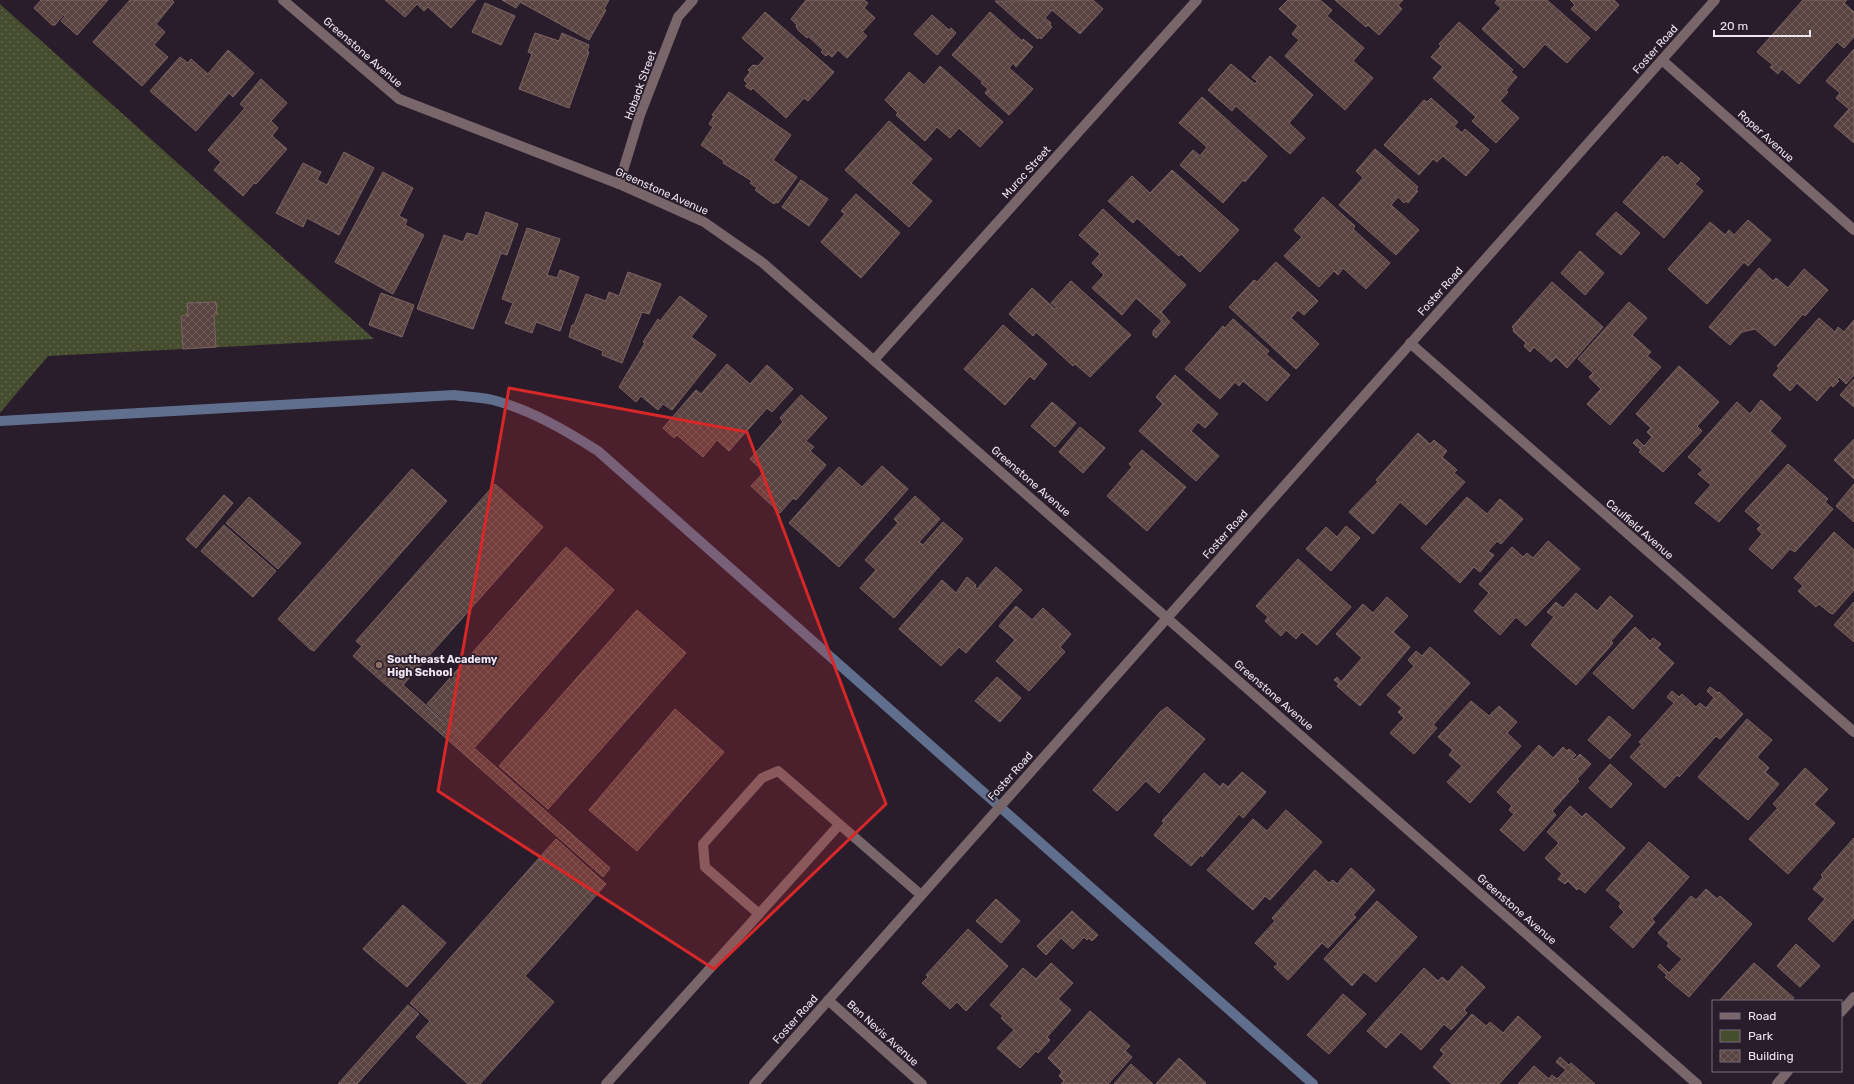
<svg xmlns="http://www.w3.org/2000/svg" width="1854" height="1084" viewBox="0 0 1854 1084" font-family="Rubik,sans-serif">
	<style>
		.green { fill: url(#green-dots) }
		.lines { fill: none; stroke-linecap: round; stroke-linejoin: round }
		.stream { stroke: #5f6f8d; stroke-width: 10 }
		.building { fill: url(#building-cross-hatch); stroke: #7c6461 }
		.minor { stroke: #78666a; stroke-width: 10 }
		.marked { fill: #d62828; fill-opacity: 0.2; stroke: #d62828; stroke-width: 3; stroke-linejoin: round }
		.education-dot { fill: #8d6e63; stroke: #291d2c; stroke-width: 1.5 }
		.labels { text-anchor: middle; stroke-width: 3.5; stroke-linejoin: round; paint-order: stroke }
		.street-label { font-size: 11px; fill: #ede5ef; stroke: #291d2c }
		.poi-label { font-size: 11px; font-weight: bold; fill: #ede5ef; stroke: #291d2c; text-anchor: start }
	</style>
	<defs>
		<pattern id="green-dots" width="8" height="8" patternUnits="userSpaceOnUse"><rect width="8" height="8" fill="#464c2e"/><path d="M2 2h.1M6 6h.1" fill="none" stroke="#61664d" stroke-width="1.8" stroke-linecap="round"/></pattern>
		<pattern id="building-cross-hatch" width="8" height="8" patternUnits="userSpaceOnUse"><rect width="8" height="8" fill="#594340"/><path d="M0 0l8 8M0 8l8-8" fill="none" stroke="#715e5c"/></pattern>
	</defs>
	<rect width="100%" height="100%" fill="#291d2c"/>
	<path class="green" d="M0 4 374 339 48 356 0 413Z"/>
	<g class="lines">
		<path class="stream" d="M0 421 454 395C466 397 480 397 493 400 531 410 565 430 598 451L1313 1084"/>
	</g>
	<g class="building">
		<path d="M41 0H108L77 35 61 21 65 16 64 14 55 25H52L34 8Z"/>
		<path d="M130 0H172L174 2 156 24 165 32 154 45 168 57 142 86 93 42Z"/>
		<path d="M385 0H476L451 28 428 7 424 11 417 4 405 17Z"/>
		<path d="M502 0H609L604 9 606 10 589 40 520 2 516 8Z"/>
		<path d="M806 0H864L868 3 864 8 875 18 862 32 867 36 847 58 838 50 832 57 828 54 826 56 821 52 823 50 808 36 807 38 798 30 796 26 797 25 791 19Z"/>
		<path d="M1093 0 1103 9 1080 34 1052 10 1045 18 1051 23 1050 25 1052 27 1041 39 1040 37 1038 39 995 1Z"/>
		<path d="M1288 0H1320L1332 10 1327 16 1364 48 1353 61 1373 78 1345 110 1285 56 1299 40 1292 34 1298 26 1279 9Z"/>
		<path d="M1335 0H1403L1398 5 1402 9 1379 35 1368 25 1366 27Z"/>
		<path d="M1497 0H1547L1590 38 1567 63 1545 44 1524 68 1482 29 1501 8 1495 3Z"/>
		<path d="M1570 0H1614L1619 5 1596 31 1571 9 1575 5Z"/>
		<path d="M1803 0H1847L1844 3 1854 12V37L1844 48 1837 42 1799 84 1782 69 1778 74 1770 67 1773 65 1757 52Z"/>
		<path d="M485 3 515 16 501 45 472 32Z"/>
		<path d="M765 12 834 72 808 101 804 98 786 118 753 88 751 90 745 86 748 84 744 80 750 72 748 70 753 65 758 66 765 58 742 38Z"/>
		<path d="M990 12 1022 41 1023 39 1033 47 1016 67 1013 63 1009 68 1033 89 1009 115 985 93 988 89 981 83 983 82 952 55Z"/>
		<path d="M932 15 949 30 951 28 956 33 937 55 914 34Z"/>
		<path d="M1459 22 1513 70 1511 72 1517 77 1506 90 1508 92 1500 101 1519 118 1496 143 1472 121 1476 117 1433 78 1443 67 1431 57 1441 46 1439 44Z"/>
		<path d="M535 33 559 41 562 33 589 45 587 52H589L569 108 519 89 532 54 528 52Z"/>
		<path d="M1854 49V143L1834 126 1849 109 1836 98 1840 93 1826 81Z"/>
		<path d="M228 50 254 73 233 97 229 93 196 131 150 91 180 57 188 63 191 59 208 74Z"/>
		<path d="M1270 56 1313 95 1289 123 1305 138 1290 154 1236 106 1232 111 1208 90 1231 64 1255 84 1257 81 1252 77Z"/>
		<path d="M940 66 1003 122 980 147 959 128 950 138 937 127 925 141 896 115 898 113 885 100 909 72 924 85Z"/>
		<path d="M261 79 287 103 271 121 278 128 272 136 287 149 256 184 254 183 243 196 214 170 221 162 208 150 245 108 240 104Z"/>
		<path d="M729 92 791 135 773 160 797 177 778 203 776 202 774 204 755 190 757 188 750 183 752 181 723 163 724 161 701 145 713 127 709 124 714 116 712 115Z"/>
		<path d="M1202 97 1267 156 1245 182 1243 180 1223 203 1180 165 1193 150 1200 156 1207 147 1179 123Z"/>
		<path d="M1431 98 1458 122 1454 126 1462 133 1465 129 1489 150 1466 176 1443 156 1437 162 1433 159 1419 175 1384 145 1424 100 1427 102Z"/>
		<path d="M889 121 932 159 911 183 932 201 909 227 845 170Z"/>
		<path d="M1375 149 1418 187 1416 190 1418 191 1408 203 1406 201 1404 203 1398 197 1391 205 1419 230 1396 255 1339 205 1363 178 1356 171Z"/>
		<path d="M344 152 374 168 339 235 307 218 303 227 276 213 303 163 321 172 317 180 327 185Z"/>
		<path d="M1663 156 1665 158 1667 156 1678 166 1681 162 1700 179 1695 184 1703 191 1664 238 1623 202Z"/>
		<path d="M1172 170 1239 230 1200 272 1181 254 1179 256 1137 218 1133 223 1108 201 1132 176 1150 193Z"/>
		<path d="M383 172 413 188 399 216 407 220 405 225 424 235 393 294 335 262Z"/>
		<path d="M801 180 828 199 809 226 782 207Z"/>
		<path d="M856 194 900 233 861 278 821 242 845 214 841 211Z"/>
		<path d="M1323 197 1355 226 1353 229 1390 263 1366 289 1343 268 1338 275 1334 271 1319 287 1284 256 1302 237 1294 230Z"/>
		<path d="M1103 209 1186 285 1161 312 1170 322 1156 338 1153 335V331L1162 321 1136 298 1122 315 1092 288 1104 275 1092 263 1100 254 1079 235Z"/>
		<path d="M486 212 518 224 507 255 501 253 473 329 417 309 444 235 463 242 467 233 478 236Z"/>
		<path d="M1616 212 1640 233 1621 255 1596 234Z"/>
		<path d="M1748 220 1771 240 1748 266 1744 262 1707 304 1668 269 1710 222 1725 235 1729 230 1734 235Z"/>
		<path d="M527 228 560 239 547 275 557 278 560 270 579 277 560 331 536 322 532 333 505 323 513 303 502 299Z"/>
		<path d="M1580 251 1604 273 1585 295 1561 273Z"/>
		<path d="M1276 262 1318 301 1304 315 1298 310 1291 318 1319 344 1296 369 1229 307 1254 280 1257 282Z"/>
		<path d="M1759 268 1773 281 1776 278 1788 288 1804 269 1828 290 1805 316 1803 314 1775 346 1755 329 1742 332 1730 345 1709 327Z"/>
		<path d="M628 272 661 284 649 314 642 312 622 363 602 355 603 351 569 337 572 325H574L586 294 606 301 609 292 619 296Z"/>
		<path d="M1071 281 1131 335 1090 377 1075 364 1073 366 1036 332 1033 336 1009 314 1032 288 1055 309 1057 308 1051 303Z"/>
		<path d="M1552 282 1603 327 1567 368 1556 357 1551 362 1534 347 1530 352 1524 346 1526 343 1513 331 1514 329 1512 327Z"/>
		<path d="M381 293 414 305 402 337 369 325Z"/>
		<path d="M680 296 707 316 691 337 716 355 672 410 663 404 658 410 641 396 636 402 619 387 645 343 643 342 658 319 660 321Z"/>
		<path d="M216 302 217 314H214L216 347 183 349 181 316 188 315 187 303Z"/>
		<path d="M1629 302 1647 318 1632 335 1651 352 1647 356 1661 367 1610 425 1587 404 1601 389 1589 377 1593 373 1578 359Z"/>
		<path d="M1819 318 1835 332 1838 327 1844 332 1854 320V375L1846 384 1839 377 1837 379 1839 381 1833 387 1831 385 1817 401 1797 383 1790 391 1773 375 1779 368 1777 366Z"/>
		<path d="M1233 319 1269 351 1266 354 1290 375 1267 401 1243 381 1239 386 1235 382 1220 399 1185 369 1223 326 1225 328Z"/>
		<path d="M1003 325 1047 364 1034 380 1030 376 1005 405 964 369Z"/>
		<path d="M727 364 750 384 767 365 793 389 772 412 767 408 729 451 717 440 703 457 677 435 674 438 663 428 696 390 701 394Z"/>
		<path d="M1679 366 1719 402 1697 426 1702 431 1663 472 1639 452 1641 450 1633 443 1637 439 1644 446 1652 437 1647 432 1651 428 1636 414Z"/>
		<path d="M1175 375 1218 414 1205 428 1198 422 1191 431 1219 456 1196 481 1139 431 1163 404 1156 397Z"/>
		<path d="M1854 379V407L1840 395Z"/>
		<path d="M801 395 827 418 806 441 814 447 810 451 826 465 796 500 793 498 780 513 751 486 764 472 750 459 783 422 780 418Z"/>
		<path d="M1761 400 1781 418 1770 431 1786 446 1719 522 1695 503 1711 485 1698 474 1703 470 1688 457 1737 402 1750 414Z"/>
		<path d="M1052 402 1076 423 1055 447 1031 426Z"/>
		<path d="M1080 427 1105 448 1083 473 1059 452Z"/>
		<path d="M1418 433 1430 444 1434 440 1447 451 1442 457 1457 470 1454 473 1465 482 1426 525 1400 502 1373 534 1349 512 1378 482 1376 480Z"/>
		<path d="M1854 439V479L1834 460Z"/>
		<path d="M1142 450 1186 487 1147 531 1107 496 1132 467 1129 464Z"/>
		<path d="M1788 464 1828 499 1825 502 1833 509 1795 552 1790 549 1772 569 1749 549 1762 534 1757 529 1761 525 1745 511Z"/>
		<path d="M882 466 908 489 839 567 789 523 839 467 862 487Z"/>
		<path d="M412 469 447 501 314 651 310 649 278 619Z"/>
		<path d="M495 484 543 527 403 685 610 868 603 877 353 656 362 646 356 641Z"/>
		<path d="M1854 484V522L1836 506Z"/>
		<path d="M224 495 233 503 196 548 186 539Z"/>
		<path d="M915 496 940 519 919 542 923 545 943 522 963 539 894 618 860 588 876 570 865 560 898 523 894 519Z"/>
		<path d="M249 497 301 543 278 569 226 523Z"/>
		<path d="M1467 497 1487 514 1500 499 1523 519 1501 544 1497 541 1488 551 1494 555 1480 572 1474 567 1460 583 1421 548Z"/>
		<path d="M224 525 276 571 253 597 201 551Z"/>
		<path d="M1346 526 1360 538 1331 571 1306 549 1326 527 1337 537Z"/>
		<path d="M1834 532 1854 550V590L1833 614 1830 613 1819 604 1816 607 1798 591 1803 586 1794 578Z"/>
		<path d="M1548 541 1580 569 1526 626 1516 617 1500 635 1474 611 1489 593 1479 584 1512 547 1523 557 1527 553 1533 558Z"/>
		<path d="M566 547 614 590 475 747 427 704Z"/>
		<path d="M1298 559 1351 607 1317 645 1302 632 1296 639 1286 630 1281 636 1265 621 1268 617 1256 606Z"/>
		<path d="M996 567 1022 590 966 653 959 647 941 666 899 629 942 580 956 593 967 577 976 585 975 587 977 589Z"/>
		<path d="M1576 593 1597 611 1610 596 1633 616 1611 641 1613 643 1576 685 1531 645 1554 617 1547 612 1556 602 1563 608Z"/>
		<path d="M1387 597 1408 616 1393 632 1410 647 1360 706 1337 686 1339 684 1334 680 1337 677 1341 682 1362 658 1336 634 1363 604 1373 613Z"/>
		<path d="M1854 602V642L1834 625Z"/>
		<path d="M1016 606 1032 620 1043 608 1071 634 1060 647 1065 652 1029 691 996 661 1015 640 999 626Z"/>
		<path d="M637 610 686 653 548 809 499 766Z"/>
		<path d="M1635 627 1650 641 1653 638 1661 644 1657 648 1674 663 1633 709 1593 673Z"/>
		<path d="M1430 647 1470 683 1433 725 1437 728 1414 754 1390 733 1404 718 1398 712 1402 708 1387 695 1414 666 1408 660 1416 651 1422 656Z"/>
		<path d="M997 677 1021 698 1000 722 975 701Z"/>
		<path d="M1710 687 1718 693 1719 692 1743 714 1720 739 1716 736 1679 777 1677 775 1665 788 1630 757 1642 744 1639 742 1674 703 1667 697 1672 691 1679 697 1682 694 1696 707 1700 703 1706 708 1714 698 1707 691Z"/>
		<path d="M1471 701 1489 716 1499 706 1517 722 1507 733 1521 746 1470 803 1447 782 1462 766 1449 755 1453 750 1438 737Z"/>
		<path d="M1167 707 1205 739 1159 793 1146 781 1117 811 1093 790 1160 712Z"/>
		<path d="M675 709 724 752 637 851 589 810Z"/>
		<path d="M1609 716 1631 735 1610 759 1588 740Z"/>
		<path d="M1747 719 1772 740 1757 757 1769 768 1765 772 1779 784 1748 820 1698 777Z"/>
		<path d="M1539 745 1553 758 1563 747 1567 751 1569 749 1576 755 1572 759 1574 760 1580 754 1591 764 1577 779 1579 781 1552 811 1556 815 1524 851 1500 830 1514 814 1509 810 1512 806 1497 792Z"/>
		<path d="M1610 764 1632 784 1611 808 1589 788Z"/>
		<path d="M1805 768 1828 789 1814 804 1835 823 1788 874 1749 839 1778 808 1773 804Z"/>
		<path d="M1242 772 1266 792 1243 818 1239 814 1202 857 1201 855 1191 866 1154 835 1164 823 1162 821 1204 773 1220 787 1223 783 1228 787Z"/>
		<path d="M1570 806 1582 817 1586 813 1625 848 1585 893 1579 888 1577 890 1568 881 1565 884 1558 879 1562 874 1545 858 1559 843 1547 832Z"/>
		<path d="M1286 810 1322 842 1270 900 1265 896 1253 910 1207 870 1253 819 1267 831Z"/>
		<path d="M1854 838V918L1833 942 1808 919 1825 899 1813 889 1823 877 1821 875Z"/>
		<path d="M556 839 606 884 525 976 554 1002 480 1084H468L416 1037 430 1021 410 1003Z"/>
		<path d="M1649 842 1689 877 1652 919 1655 922 1633 948 1610 927 1624 912 1619 907 1621 903 1606 890Z"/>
		<path d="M1351 868 1375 890 1353 915 1356 917 1328 948 1322 943 1288 980 1274 967 1278 964 1255 943 1275 921 1272 918 1315 870 1329 883 1333 880 1337 884Z"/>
		<path d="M1706 889 1717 899 1720 896 1752 924 1689 997 1665 977 1667 975 1658 967 1660 964 1669 973 1682 959 1667 946 1669 943 1658 933 1691 896 1696 900Z"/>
		<path d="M996 899 1020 921 1001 943 976 921Z"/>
		<path d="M1377 901 1417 937 1376 982 1364 972 1352 986 1324 959Z"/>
		<path d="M403 905 446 943 407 987 363 949Z"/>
		<path d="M1072 911 1098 935 1092 941 1089 938 1087 940 1084 937 1073 949 1061 938 1046 955 1037 946Z"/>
		<path d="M968 929 1008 966 966 1011 957 1002 950 1009 922 983 928 977 926 975Z"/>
		<path d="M1796 944 1820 966 1800 987 1777 966Z"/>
		<path d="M1051 963 1073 983 1058 999 1071 1010 1047 1037 1050 1040 1038 1053 1036 1051 1020 1068 997 1048 1014 1030 1001 1018 1003 1016 990 1005 1023 968 1036 979Z"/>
		<path d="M1754 963 1794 998 1791 1001H1719Z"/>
		<path d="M1462 966 1485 987 1464 1010 1467 1013 1451 1030 1444 1024 1421 1050 1401 1032 1386 1048 1367 1031 1424 968 1438 981 1442 977 1448 982Z"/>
		<path d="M1343 994 1366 1014 1329 1054 1307 1035Z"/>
		<path d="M408 1005 419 1014 357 1084H338Z"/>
		<path d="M1090 1011 1130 1046 1125 1051 1132 1057 1108 1084H1061L1064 1081 1059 1076 1062 1072 1048 1058Z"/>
		<path d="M1472 1014 1486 1026 1490 1022 1503 1033 1518 1016 1541 1037 1499 1084H1452L1433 1067 1444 1054 1440 1050Z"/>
		<path d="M1560 1057 1569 1065 1571 1063 1595 1084H1518L1534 1066 1549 1079 1552 1075 1557 1079 1566 1070 1556 1062Z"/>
		<path d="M1179 1058 1206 1083 1205 1084H1156Z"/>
		<path d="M1131 1064 1153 1084H1114Z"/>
	</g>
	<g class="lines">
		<g class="minor">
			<path d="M283 0 399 99 619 184 704 222 763 263 1697 1084"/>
			<path d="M1662 60 1854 230"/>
			<path d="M619 184 640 115 678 17 693 0"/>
			<path d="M1410 343 1854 732"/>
			<path d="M874 360 1197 0"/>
			<path d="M759 914 839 825"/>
			<path d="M828 1000 922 1084"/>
			<path d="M1841 1012 1854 997"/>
			<path d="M606 1084 759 914 705 867 703 844 762 778 778 771 921 895"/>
			<path d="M754 1084 1715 0"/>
			<path d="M1777 1084 1788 1071"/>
		</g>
	</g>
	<path class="marked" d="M509 388 747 432 886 804 714 969 438 791Z"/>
	<circle class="education-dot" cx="379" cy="665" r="4"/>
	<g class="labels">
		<g class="street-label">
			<text transform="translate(1655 49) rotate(-48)" y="4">Foster Road</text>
			<text transform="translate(363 52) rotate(41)" y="4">Greenstone Avenue</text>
			<text transform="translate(640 85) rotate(-70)" y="4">Hoback Street</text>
			<text transform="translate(1766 136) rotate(42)" y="4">Roper Avenue</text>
			<text transform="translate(1026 172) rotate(-48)" y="4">Muroc Street</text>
			<text transform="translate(662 191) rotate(24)" y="4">Greenstone Avenue</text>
			<text transform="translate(1440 291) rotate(-48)" y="4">Foster Road</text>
			<text transform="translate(1031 481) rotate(41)" y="4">Greenstone Avenue</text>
			<text transform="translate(1640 529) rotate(41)" y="4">Caulfield Avenue</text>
			<text transform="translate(1225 534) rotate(-48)" y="4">Foster Road</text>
			<text transform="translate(1274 695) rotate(41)" y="4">Greenstone Avenue</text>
			<text transform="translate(1010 776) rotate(-48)" y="4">Foster Road</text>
			<text transform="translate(1517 909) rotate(41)" y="4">Greenstone Avenue</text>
			<text transform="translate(795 1019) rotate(-48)" y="4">Foster Road</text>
			<text transform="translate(883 1033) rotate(42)" y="4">Ben Nevis Avenue</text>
		</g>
		<g class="poi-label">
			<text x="387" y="663">Southeast Academy<tspan x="387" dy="13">High School</tspan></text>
		</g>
	</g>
	<rect x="1712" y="1000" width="130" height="72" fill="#291d2c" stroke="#776d7a"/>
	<rect x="1720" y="1013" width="20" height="6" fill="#78666a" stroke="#776d7a"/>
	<text x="1748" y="1020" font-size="12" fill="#ede5ef">Road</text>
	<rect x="1720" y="1030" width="20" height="12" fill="#464c2e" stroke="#776d7a"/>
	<text x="1748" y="1040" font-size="12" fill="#ede5ef">Park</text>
	<rect x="1720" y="1050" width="20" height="12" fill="url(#building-cross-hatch)" stroke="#776d7a"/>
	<text x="1748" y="1060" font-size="12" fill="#ede5ef">Building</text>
	<path d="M1714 30v6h96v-6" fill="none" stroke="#ede5ef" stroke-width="2"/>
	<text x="1720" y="30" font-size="12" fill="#ede5ef" stroke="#291d2c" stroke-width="3" paint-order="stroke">20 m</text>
</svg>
